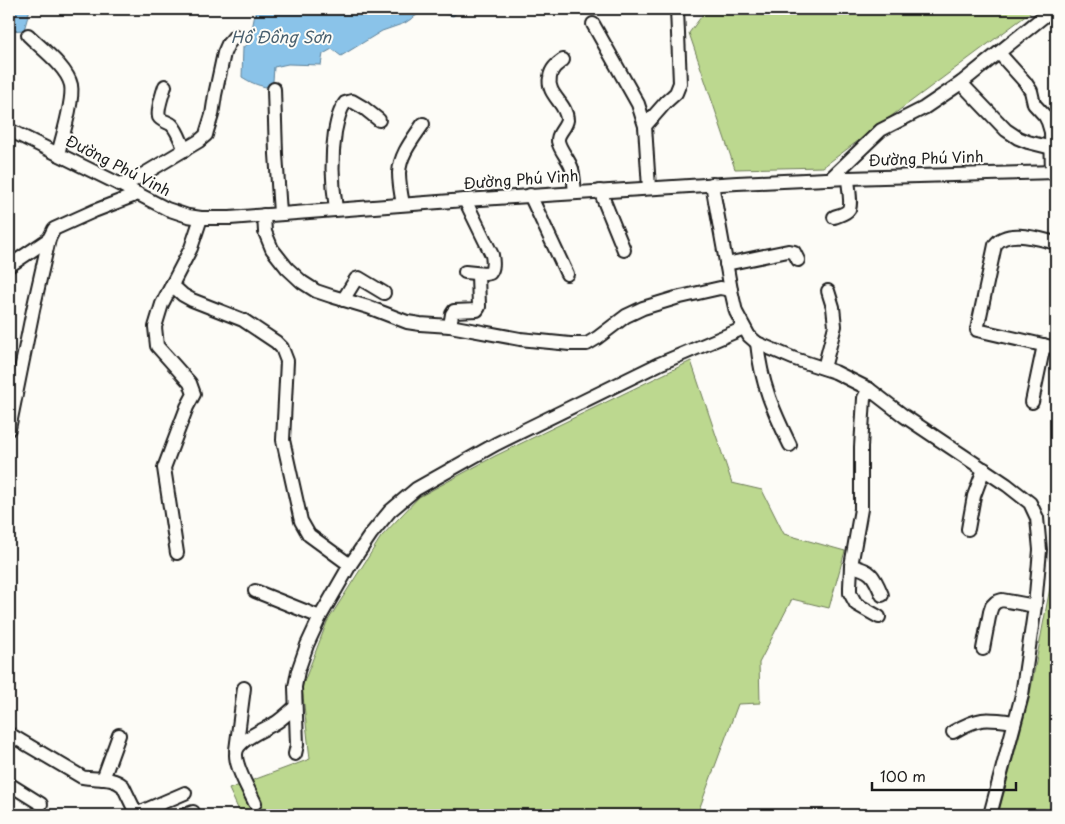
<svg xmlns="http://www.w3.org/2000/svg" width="1065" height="824" viewBox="0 0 1065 824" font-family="'Playpen Sans',sans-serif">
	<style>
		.green { fill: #bcd88f; stroke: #6c7a56 }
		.water { fill: #8ac3e9; stroke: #5e8097 }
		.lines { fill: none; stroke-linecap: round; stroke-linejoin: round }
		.minor-casing { stroke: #1c1c1c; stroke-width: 16 }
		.minor { stroke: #fdfcf7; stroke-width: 12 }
		.labels { text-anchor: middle; stroke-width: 4; stroke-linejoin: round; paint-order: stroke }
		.street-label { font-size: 15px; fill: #1c1c1c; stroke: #fdfcf7 }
		.water-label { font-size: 16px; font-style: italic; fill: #485f6e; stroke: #fdfcf7 }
	</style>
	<rect width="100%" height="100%" fill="#fdfcf7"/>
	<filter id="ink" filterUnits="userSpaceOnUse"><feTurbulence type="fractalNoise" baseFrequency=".02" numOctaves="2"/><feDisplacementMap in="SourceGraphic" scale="10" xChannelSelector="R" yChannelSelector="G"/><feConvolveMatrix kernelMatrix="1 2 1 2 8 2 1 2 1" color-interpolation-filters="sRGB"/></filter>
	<g filter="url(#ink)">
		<g class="green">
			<path d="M707 9H741L772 12 770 9H1035L823 167 735 169 689 33Z"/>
			<path d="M691 361 732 483 762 490 784 534 845 551 829 608 792 599 759 663 760 703 738 704 697 815H241L229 789 310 759 302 687 327 622 381 537 419 497 495 456Z"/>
			<path d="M1056 556V815H998L1029 699Z"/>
		</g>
		<g class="water">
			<path d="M9 9H30L24 30 9 31Z"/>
			<path d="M256 9H461L453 16 426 9 405 23 382 31 341 56 332 49 323 54 321 65 288 64 274 67 273 81 266 87C256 85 250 82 242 77L243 47 248 44 253 24Z"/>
		</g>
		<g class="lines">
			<defs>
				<g id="minor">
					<path d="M593 24 638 104 645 126 649 188"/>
					<path d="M28 35C41 48 67 67 71 85 74 100 62 138 58 154"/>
					<path d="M999 53 1025 82 1031 91 1034 104 1045 116 1048 122 1051 132 1052 173"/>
					<path d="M563 60C556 65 551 69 550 77 546 95 567 103 567 120 566 128 557 133 558 141 560 151 569 159 572 169 574 177 574 185 575 193"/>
					<path d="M961 83 1006 130 1018 138 1028 142 1052 148"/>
					<path d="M165 86C163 92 157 111 159 117 161 121 169 122 172 125 178 131 181 142 185 150"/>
					<path d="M274 89 276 154 280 213"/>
					<path d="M645 126 666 102 676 93 680 83 677 9"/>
					<path d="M9 130 119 184 167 209 188 216 201 218H230L465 200 737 183 848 178 1056 172"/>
					<path d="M830 179 881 130 924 108 961 83 1053 9"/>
					<path d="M119 184 134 180 199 141 206 135 207 131 212 115 215 95 224 53 228 44 235 36"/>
					<path d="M712 184 731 290 736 312 749 336 757 343 795 359 835 372 869 389 904 416 1007 485 1030 503 1037 518 1040 550 1035 606 1022 695 990 815"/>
					<path d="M600 191 624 250"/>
					<path d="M530 195 567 274"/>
					<path d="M403 204C401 194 399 184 399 173 400 154 413 139 423 124"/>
					<path d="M336 209C332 183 331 158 335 132 337 122 339 111 345 103L352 101 364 108 379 120"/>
					<path d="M264 215 265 232 272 249 287 268 302 282 316 291 331 296 368 307 407 322 420 324 450 326 520 339 570 344H587L597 338 626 316 643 308 676 298 720 288 731 290"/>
					<path d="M834 217C839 215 846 214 849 209 852 203 848 185 848 178"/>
					<path d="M1056 243C1039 239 1007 228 995 245L977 330 1056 348"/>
					<path d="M726 264 788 251 794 252 798 260"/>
					<path d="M9 266 49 239"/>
					<path d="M465 272 485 274 490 273C494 268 493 261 492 255L465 200"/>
					<path d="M172 285 183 295 192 300 243 320 276 342 282 348 287 361 283 440 301 521 309 535 350 565"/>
					<path d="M343 300 356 279 359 278 384 293"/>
					<path d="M450 326 452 314 454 311 477 310 479 307 478 274"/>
					<path d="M757 343C761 383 773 410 790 445"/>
					<path d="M824 368 835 326 833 307 828 291"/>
					<path d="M869 389 864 398 861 447V509L851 566 850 587V593L856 604 879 617"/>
					<path d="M1032 402 1044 345"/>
					<path d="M9 429 33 310 49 239 54 229 94 211 138 194"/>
					<path d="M968 529 974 496 984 469"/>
					<path d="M177 553 164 468 187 407 194 394 190 383 157 346 155 327 162 304 191 248 201 218"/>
					<path d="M851 566C872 570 874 576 882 595"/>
					<path d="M255 591 320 617"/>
					<path d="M983 649 990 612 992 606 996 602 1002 600 1035 606"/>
					<path d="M953 732C979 717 985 718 1014 722"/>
					<path d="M9 734 82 777C96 780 112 776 123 786L137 815"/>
					<path d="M236 750 244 688"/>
					<path d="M295 754 297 745 295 687 298 671 307 645 320 617 350 565 371 534 390 511 416 489 496 444 659 364 744 328"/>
					<path d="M103 779 119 735"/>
					<path d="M9 784 41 804"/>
					<path d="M255 803C249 790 236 768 236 755 235 740 266 729 277 722 283 718 289 712 295 707"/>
					<path d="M136 814 185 793"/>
					<path d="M185 815 193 812"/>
				</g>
			</defs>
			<use href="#minor" class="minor-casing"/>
			<use href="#minor" class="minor"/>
		</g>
	</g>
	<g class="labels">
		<g class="street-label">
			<text transform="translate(926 159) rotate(-2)" y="5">Đường Phú Vinh</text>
			<text transform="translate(118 166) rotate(27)" y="5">Đường Phú Vinh</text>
			<text transform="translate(521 180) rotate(-4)" y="5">Đường Phú Vinh</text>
		</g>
		<g class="water-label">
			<text x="281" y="43">Hồ Đồng Sơn</text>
		</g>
	</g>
	<rect width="1065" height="824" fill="none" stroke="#fdfcf7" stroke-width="30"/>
	<rect x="15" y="15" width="1035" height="794" fill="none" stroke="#1c1c1c" stroke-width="2" filter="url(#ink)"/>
	<path d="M872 782v8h144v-8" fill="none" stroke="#1c1c1c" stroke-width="2.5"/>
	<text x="880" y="782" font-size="15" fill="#1c1c1c" stroke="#fdfcf7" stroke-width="4" paint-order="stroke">100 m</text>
</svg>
